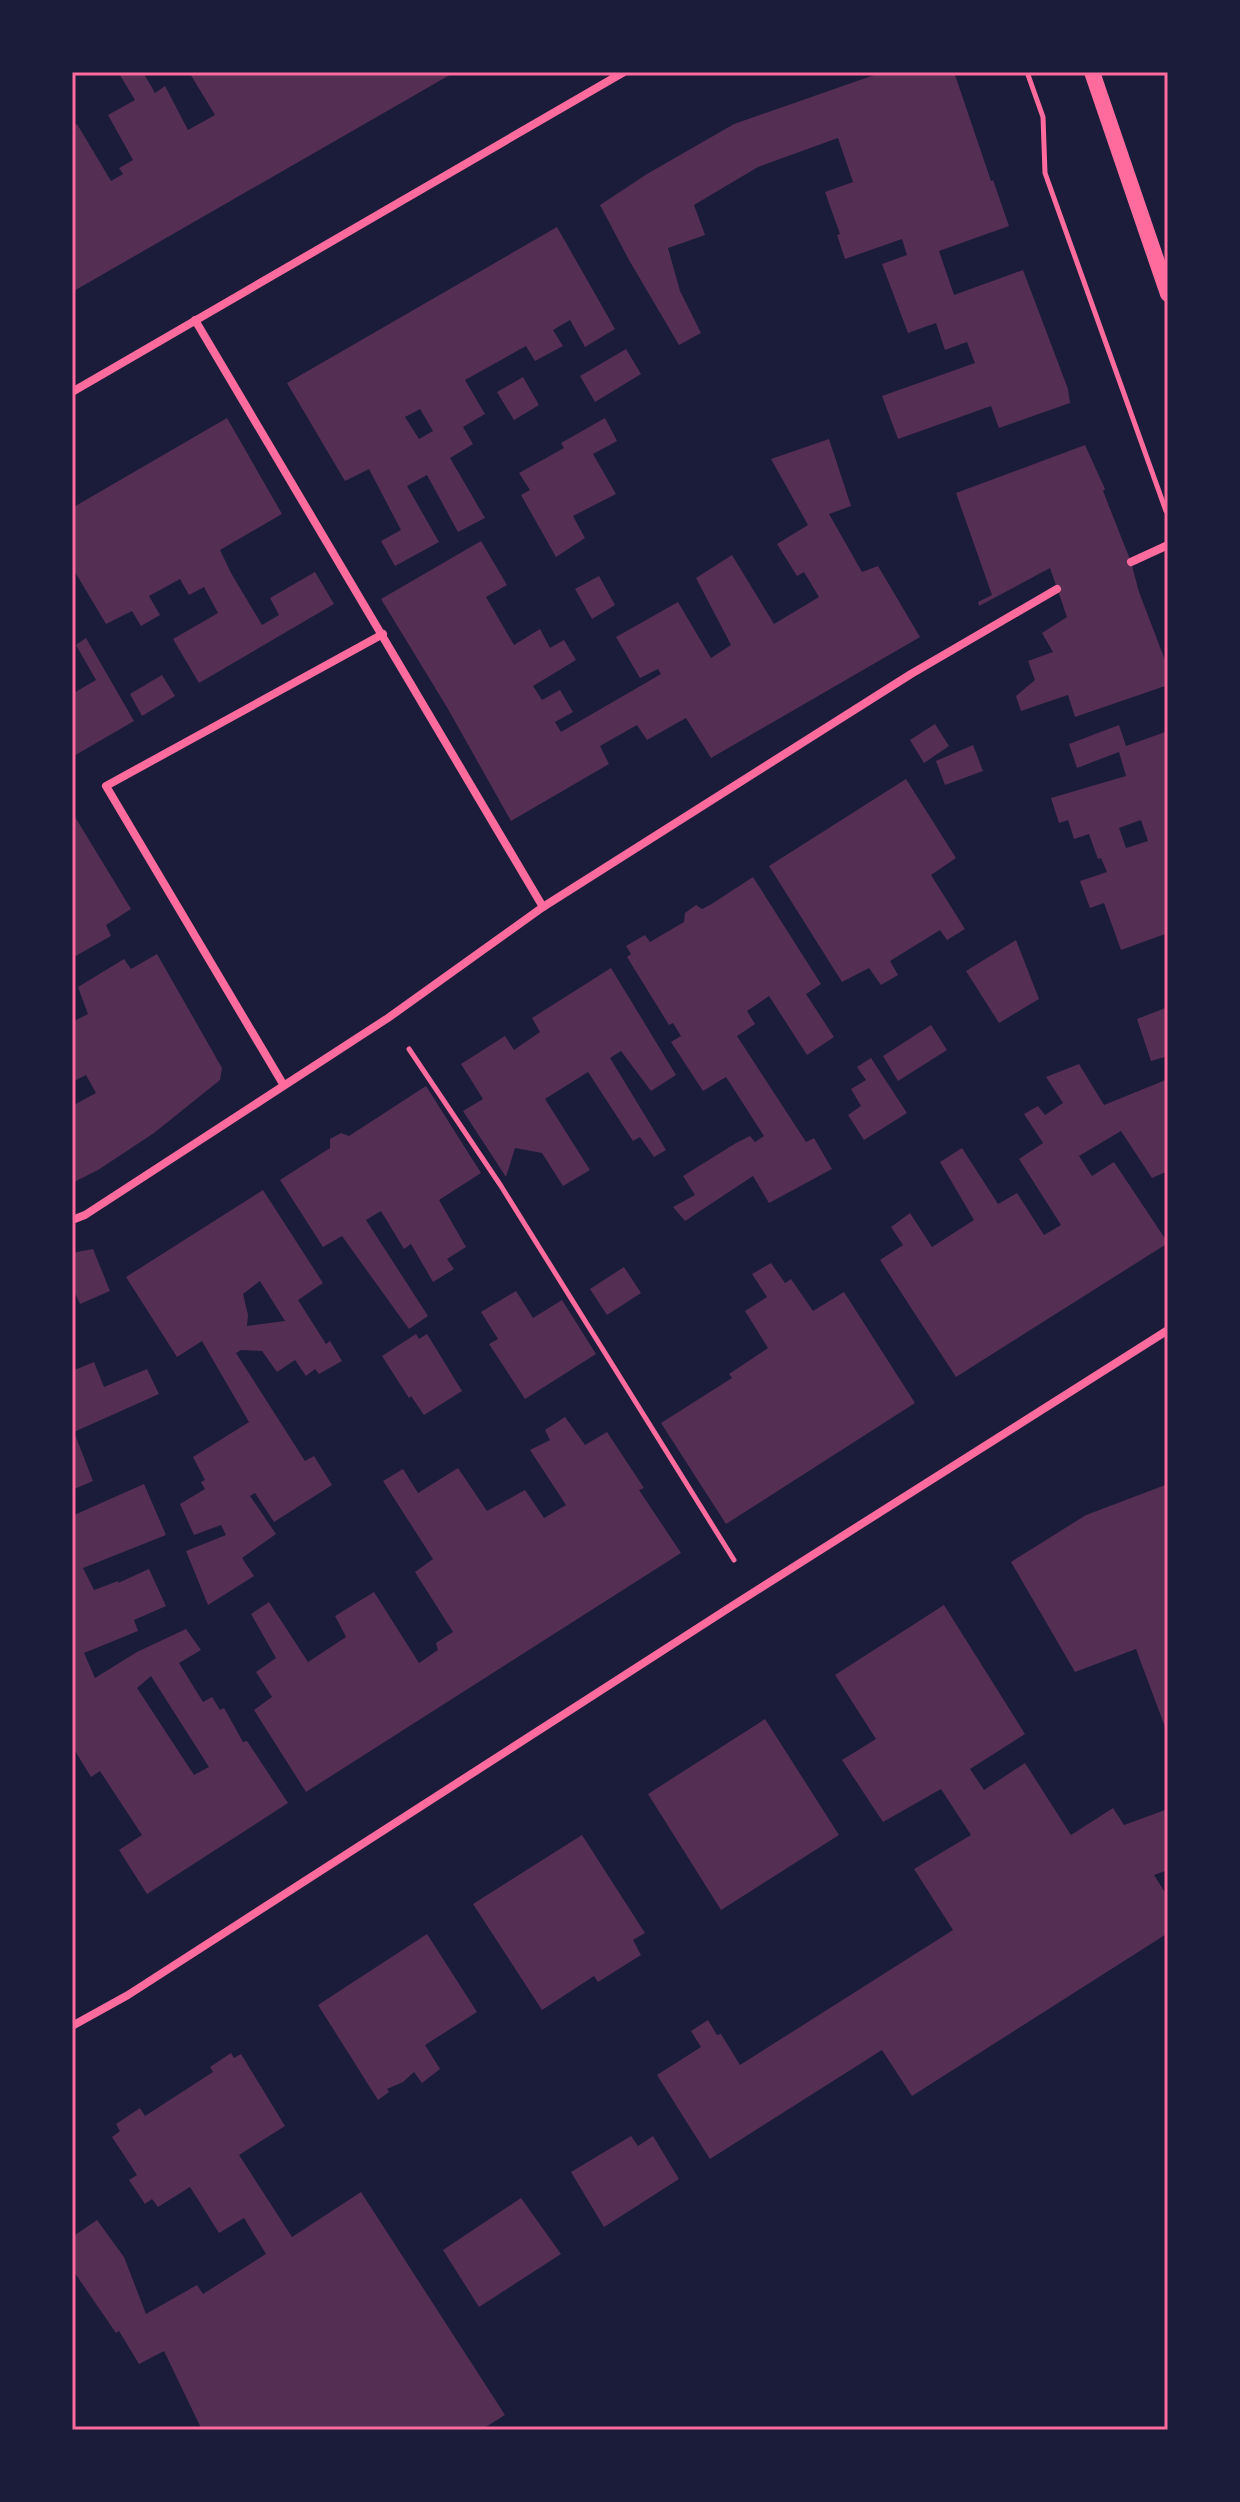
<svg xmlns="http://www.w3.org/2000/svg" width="1240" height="2502" viewBox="0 0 1240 2502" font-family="Commissioner,sans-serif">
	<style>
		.building { fill: #542f53; fill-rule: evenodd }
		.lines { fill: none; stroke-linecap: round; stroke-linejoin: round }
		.path { stroke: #ff6b9d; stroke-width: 5 }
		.minor { stroke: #ff6b9d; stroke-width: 8 }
		.secondary { stroke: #ff6b9d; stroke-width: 16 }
		.neatline { fill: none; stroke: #ff6b9d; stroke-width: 3 }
	</style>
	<rect width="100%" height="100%" fill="#1b1b3a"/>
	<g class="building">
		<path d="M118 72H143L155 93 165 86 188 130 215 115 189 72H226L228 74 232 72H455L72 292V127L77 124 111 181 123 174 119 168 133 160 108 115 135 100Z"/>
		<path d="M883 72H954L991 181 993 180 1009 226 939 251 954 295 1023 270 1068 389 1070 403 999 428 991 406 898 439 882 396 975 363 967 342 945 350 936 323 908 333 882 264 907 255 902 239 845 259 837 235 840 234 825 192 853 182 838 138 758 167 694 205 705 235 668 248 680 291 701 333 679 345 629 260 600 205 647 174 734 124Z"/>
		<path d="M557 227 615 329 585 347 570 320 553 330 563 346 535 361 526 346 465 380 485 414 463 427 473 444 450 458 485 518 458 532 427 475 407 486 439 542 395 566 381 541 401 530 369 469 345 481 287 383ZM420 409 433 431 419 439 405 417Z"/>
		<path d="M626 349 641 374 595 402 580 376Z"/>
		<path d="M523 377 539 405 514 420 497 392Z"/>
		<path d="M227 418 282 514 220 550 231 573 262 625 279 615 270 598 315 572 334 604 199 683 173 639 218 613 204 587 189 595 180 579 149 596 160 615 141 626 132 611 106 624 72 567V508Z"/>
		<path d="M605 418 617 441 593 454 616 494 573 516 585 538 556 557 521 495 530 490 519 473 564 448 561 443Z"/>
		<path d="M829 439 851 506 829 514 862 572 878 566 920 637 711 758 686 718 647 740 637 725 600 746 609 764 511 821 448 709 381 599 481 541 507 585 486 597 514 645 540 629 550 648 564 640 576 660 533 686 542 700 560 690 573 712 555 722 561 732 661 674 658 669 640 678 616 637 678 602 711 658 731 645 696 578 732 555 774 624 819 597 804 572 797 576 777 544 808 525 771 459Z"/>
		<path d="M1085 445 1105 489 1103 491 1131 562 1139 592 1168 668V685L1075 717 1068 695 1021 711 1016 696 1035 680 1028 661 1053 652 1042 633 1067 617 1050 568 979 606 978 602 992 595 956 493Z"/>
		<path d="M599 576 615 605 592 619 575 589Z"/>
		<path d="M86 638 134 721 72 757V694L96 680 76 645Z"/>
		<path d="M162 675 175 696 142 716 130 694Z"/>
		<path d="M935 724 949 746 924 763 910 740Z"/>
		<path d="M1119 725 1126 746 1168 731V933L1121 950 1104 903 1090 908 1080 881 1107 872 1101 858 1098 859 1089 834 1074 839 1068 820 1059 823 1051 798 1126 776 1119 752 1077 768 1069 744ZM1141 820 1148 841 1126 848 1119 828Z"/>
		<path d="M973 745 983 771 945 785 936 761Z"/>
		<path d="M906 779 956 858 931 875 965 929 947 940 940 930 890 961 898 975 881 985 869 968 842 982 769 866Z"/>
		<path d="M72 812 131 909 106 925 111 936 72 958Z"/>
		<path d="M753 877 821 984 806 994 834 1037 807 1055 769 996 747 1011 755 1024 737 1036 806 1142 814 1138 832 1169 769 1203 753 1176 685 1221 673 1207 695 1195 683 1176 736 1143 750 1136 755 1142 764 1136 726 1077 703 1091 671 1042 681 1036 673 1023 669 1025 627 957 631 954 626 946 645 935 650 942 684 922 685 913 696 905 702 909 710 905Z"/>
		<path d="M1016 940 1039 999 999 1023 966 971Z"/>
		<path d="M157 954 222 1068 220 1080 154 1133 98 1170 72 1183V1106L96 1093 86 1075 72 1082V1022L88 1014 78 987 124 959 131 969Z"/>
		<path d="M611 968 676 1075 651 1091 621 1051 610 1058 666 1150 654 1157 640 1137 633 1141 588 1072 545 1099 590 1170 563 1186 542 1153 515 1148 506 1177 463 1111 483 1099 461 1064 505 1036 514 1050 540 1032 532 1018Z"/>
		<path d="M1168 1007V1056L1151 1061 1137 1019Z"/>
		<path d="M931 1025 947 1050 898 1081 883 1056Z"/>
		<path d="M871 1058 907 1113 864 1140 848 1115 861 1106 851 1089 866 1080 857 1067Z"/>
		<path d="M1079 1064 1104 1105 1168 1079V1171L1152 1178 1121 1131 1079 1156 1092 1176 1114 1162 1168 1243 956 1377 880 1260 903 1245 891 1227 910 1213 932 1247 974 1220 940 1162 962 1148 998 1204 1017 1193 1044 1235 1061 1225 1019 1159 1043 1143 1024 1114 1038 1106 1045 1115 1063 1103 1046 1077Z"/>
		<path d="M426 1086 481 1173 439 1200 466 1247 447 1259 454 1269 433 1282 411 1244 404 1249 381 1211 366 1220 428 1316 409 1329 342 1236 323 1247 280 1180 330 1148V1139L341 1133 349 1136Z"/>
		<path d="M263 1190 323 1283 298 1300 326 1344 330 1341 342 1361 319 1374 315 1369 306 1376 295 1360 277 1372 262 1351 241 1350 236 1353 305 1461 314 1456 332 1485 274 1522 255 1493 250 1496 276 1534 242 1558 254 1576 208 1605 186 1551 226 1535 221 1525 194 1535 180 1504 205 1489 201 1482 205 1480 193 1457 249 1422 202 1341 177 1357 126 1277ZM260 1281 285 1321 247 1326 248 1315 243 1294Z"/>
		<path d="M93 1249 110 1291 80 1304 72 1286V1253Z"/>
		<path d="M771 1263 785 1283 791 1279 813 1311 844 1292 915 1403 726 1524 661 1423 732 1378 729 1374 768 1348 745 1311 767 1297 752 1274Z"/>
		<path d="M624 1267 641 1293 607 1315 590 1289Z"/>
		<path d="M516 1291 533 1318 562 1300 596 1354 525 1399 489 1344 498 1339 481 1312Z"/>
		<path d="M416 1334 419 1339 427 1334 462 1391 424 1415 411 1396 409 1398 382 1356Z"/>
		<path d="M94 1362 104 1387 147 1369 159 1394 74 1432 93 1481 72 1490V1371Z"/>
		<path d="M565 1417 585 1445 607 1432 644 1488 639 1490 681 1553 306 1792 254 1710 272 1697 256 1672 276 1658 251 1614 269 1602 308 1662 346 1637 335 1616 374 1592 419 1663 438 1650 436 1643 453 1632 415 1572 433 1559 383 1481 403 1469 418 1493 458 1468 487 1511 525 1490 544 1518 566 1505 530 1450 550 1440 545 1430Z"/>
		<path d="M144 1484 166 1535 83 1568 94 1590 118 1581V1583L149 1569 166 1606 134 1620 138 1631 84 1653 95 1678 137 1652 186 1629 201 1650 179 1663 203 1702 212 1697 220 1710 224 1708 243 1742 247 1741 288 1803 147 1894 119 1850 142 1835 100 1771 91 1777 72 1746V1516ZM151 1676 209 1767 194 1775 137 1688Z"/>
		<path d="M1168 1484V1735L1136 1649 1075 1672 1011 1562 1086 1515Z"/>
		<path d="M944 1605 1025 1734 970 1769 984 1790 1025 1763 1071 1835 1113 1808 1124 1825 1168 1809V1870L1154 1875 1168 1897V1933L912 2096 882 2050 710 2159 657 2075 701 2047 691 2031 708 2020 717 2035 721 2034 740 2065 953 1930 914 1869 971 1835 941 1789 883 1822 842 1760 876 1739 835 1675Z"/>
		<path d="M765 1719 839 1835 721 1910 648 1794Z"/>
		<path d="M582 1835 645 1933 633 1940 641 1955 598 1982 594 1976 542 2010 473 1904Z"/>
		<path d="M427 1934 477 2012 425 2045 440 2069 422 2083 414 2072 403 2082 387 2089 389 2092 378 2100 318 2005Z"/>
		<path d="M231 2053 234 2058 241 2054 285 2126 239 2155 292 2237 361 2192 505 2415 481 2430H202L164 2351 139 2364 119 2331 116 2333 72 2269V2231L75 2235 97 2220 124 2257 146 2314 197 2285 203 2294 266 2254 244 2218 219 2233 190 2187 158 2207 152 2199 145 2204 129 2180 137 2175 112 2137 120 2131 116 2124 140 2108 145 2116 213 2072 210 2067Z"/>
		<path d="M631 2136 638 2146 653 2136 679 2179 604 2227 571 2172Z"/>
		<path d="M521 2198 561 2254 479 2307 443 2250Z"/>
	</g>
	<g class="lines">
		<g class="path">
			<path d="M1027 72 1043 117 1045 173 1166 511"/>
			<path d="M409 1049 501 1186 734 1560"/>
		</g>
		<g class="minor">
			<path d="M195 320 543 907"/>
			<path d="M72 392 624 72"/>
			<path d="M1131 562 1168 545"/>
			<path d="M283 1084 106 786 383 634"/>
			<path d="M72 1220 85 1215 388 1018 543 907 911 674 1057 589"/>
			<path d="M72 2026 128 1995 732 1606 1168 1330"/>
		</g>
		<path class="secondary" d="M1092 72 1168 294"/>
	</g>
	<rect width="1240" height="2502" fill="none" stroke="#1b1b3a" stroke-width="148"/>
	<rect x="74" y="74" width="1092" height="2354" class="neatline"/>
</svg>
